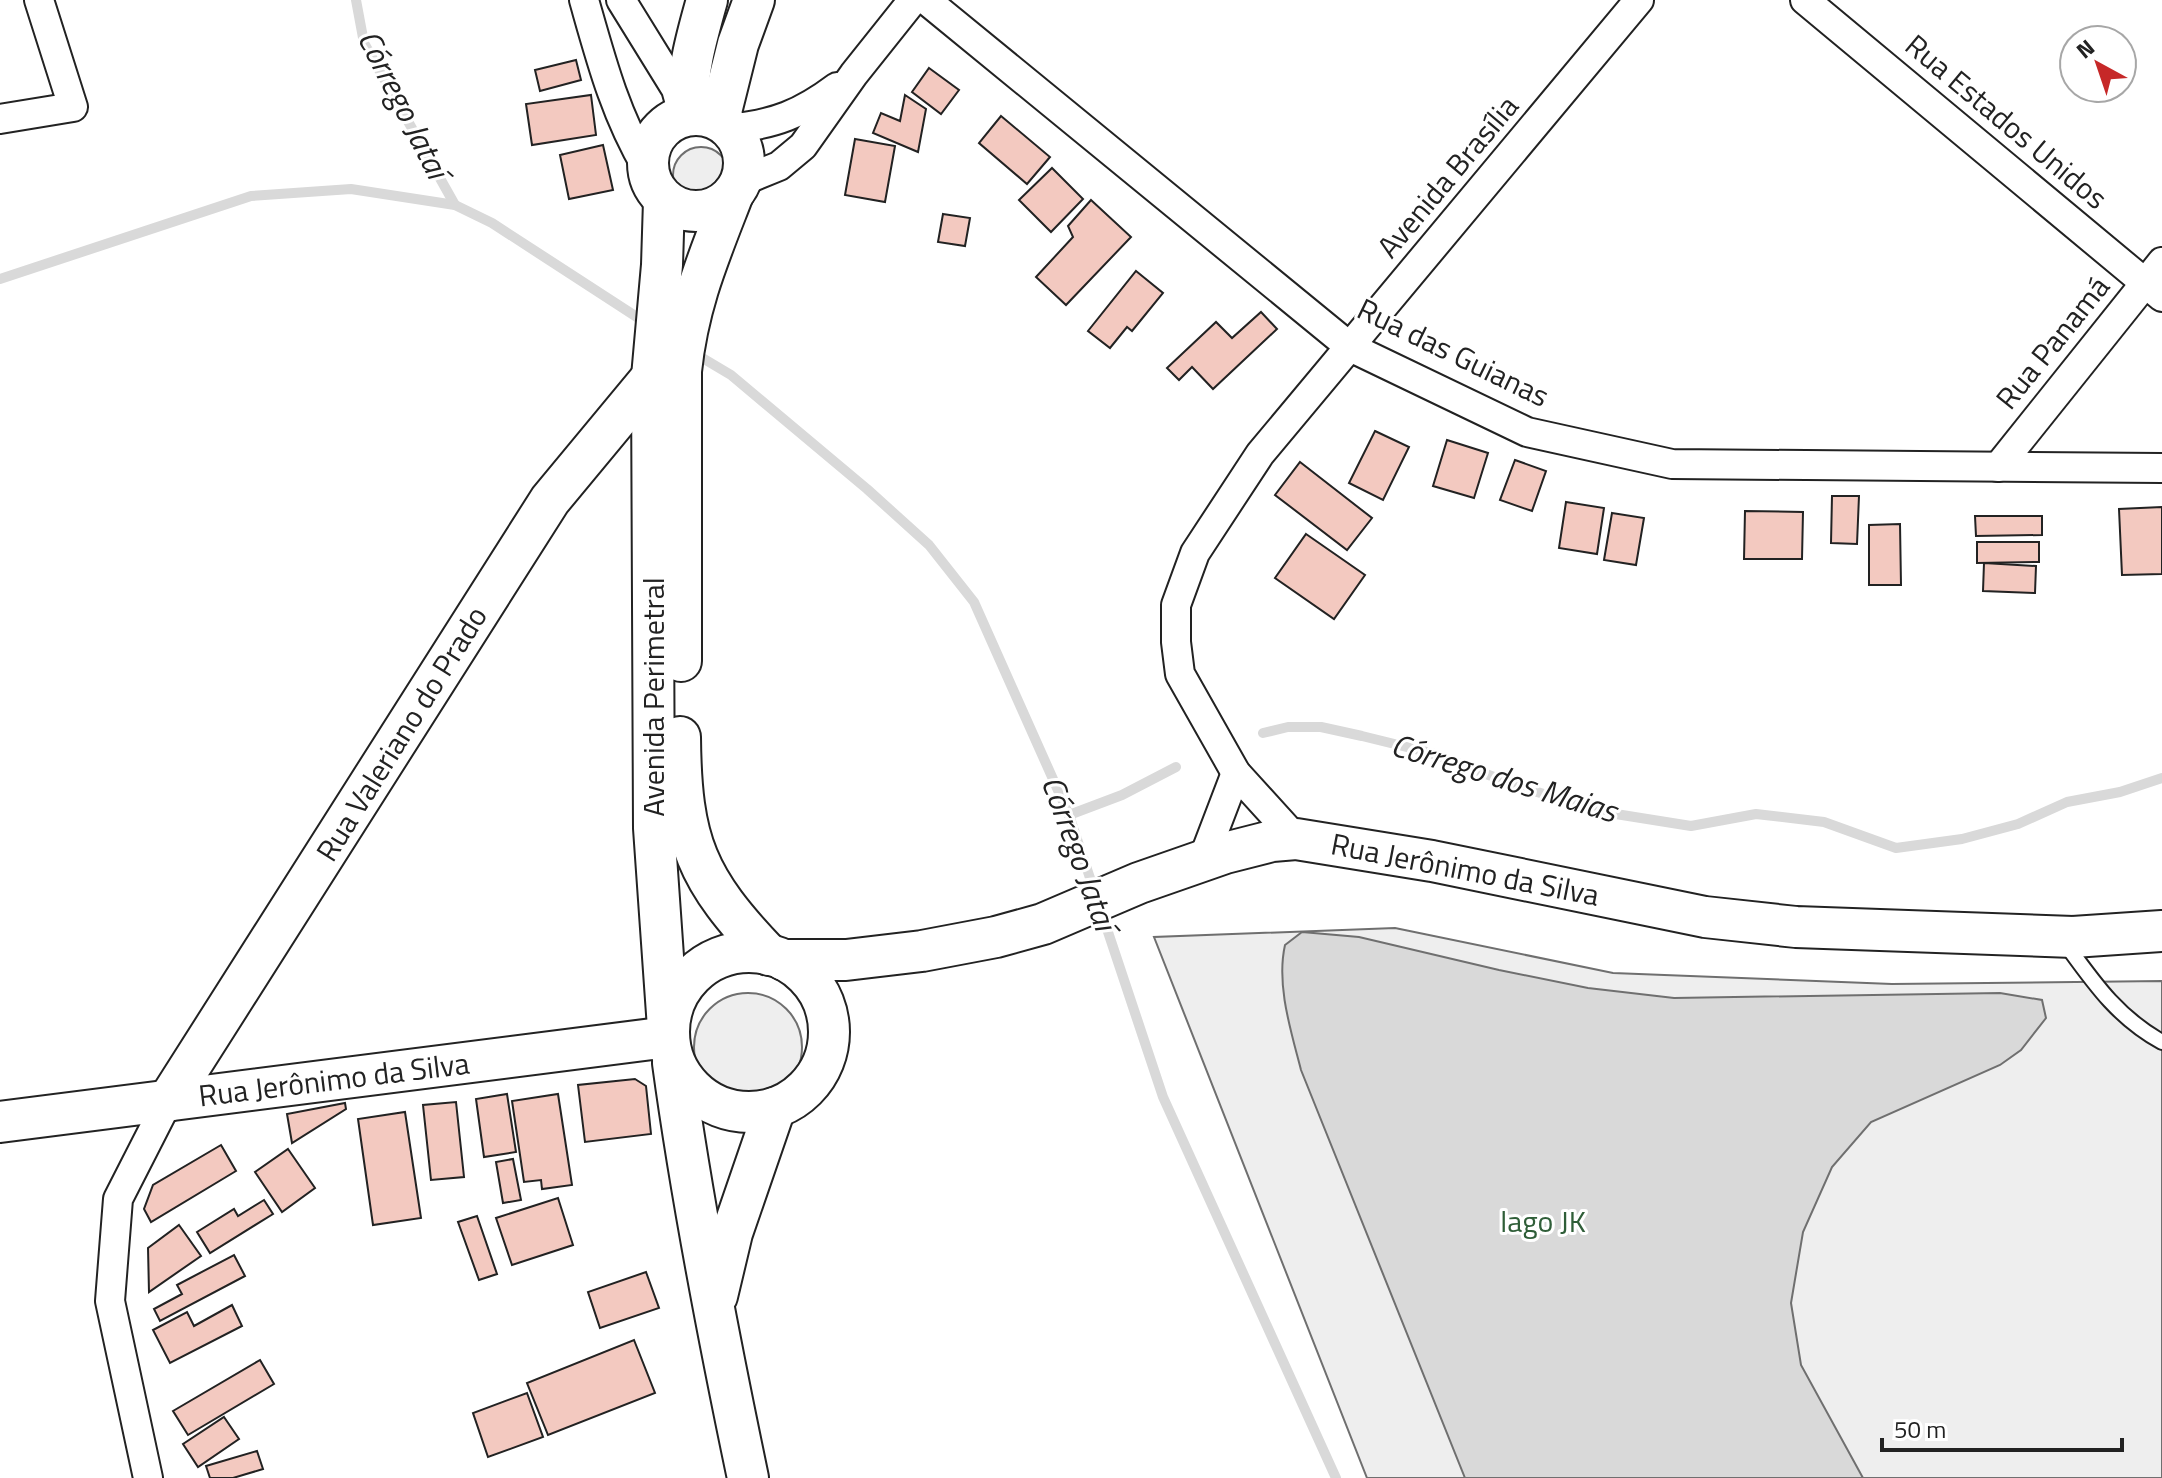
<svg xmlns="http://www.w3.org/2000/svg" width="2162" height="1478" viewBox="0 0 2162 1478" font-family="'Titillium Web',sans-serif">
	<style>
		.green { fill: #eee; stroke: #6f6f6f; stroke-width: 2 }
		.water { fill: #d9d9d9; stroke: #6f6f6f; stroke-width: 2 }
		.lines { fill: none; stroke-linecap: round; stroke-linejoin: round }
		.stream { stroke: #d9d9d9; stroke-width: 10 }
		.building { fill: #f3c9c0; stroke: #222; stroke-width: 2 }
		.lane-casing { stroke: #222; stroke-width: 18 }
		.street-casing { stroke: #222; stroke-width: 32 }
		.secondary-casing { stroke: #222; stroke-width: 44 }
		.lane { stroke: #fff; stroke-width: 14 }
		.street { stroke: #fff; stroke-width: 28 }
		.secondary { stroke: #fff; stroke-width: 40 }
		.labels { text-anchor: middle; stroke-width: 6; stroke-linejoin: round; paint-order: stroke }
		.street-label { font-size: 30px; fill: #222; stroke: #fff }
		.park-label { font-size: 30px; fill: #2f5e38; stroke: #fff }
		.water-label { font-size: 32px; font-style: italic; fill: #222; stroke: #fff }
	</style>
	<rect width="100%" height="100%" fill="#fff"/>
	<g class="green">
		<circle cx="701" cy="175" r="28"/>
		<path d="M1395 928 1613 973 1892 984 2162 981V1478H1367L1154 937Z"/>
		<circle cx="748" cy="1047" r="54"/>
	</g>
	<path class="water" d="M1302 932 1359 937 1499 970 1588 988 1674 998 2000 993 2042 1000 2046 1018 2021 1050 2000 1065 1871 1122 1832 1167 1803 1232 1791 1303 1801 1365 1863 1478H1465L1301 1070C1291 1031 1276 985 1285 945Z"/>
	<g class="lines">
		<g class="stream">
			<path d="M356 0 364 43 455 205"/>
			<path d="M0 279 251 196 351 189 455 205 492 223 646 323"/>
			<path d="M694 353 731 375 867 489 929 545 974 602 1069 815 1095 893"/>
			<path d="M1263 733 1288 727H1321L1362 736 1431 753 1515 785 1597 811 1691 826 1756 814 1824 822 1896 848 1962 839 2018 824 2067 802 2120 792 2162 778"/>
			<path d="M1069 815 1122 795 1176 767"/>
			<path d="M1100 908 1163 1097 1336 1478"/>
		</g>
	</g>
	<g class="building">
		<path d="M576 60 581 80 540 91 535 70Z"/>
		<path d="M929 68 959 90 941 114 912 92Z"/>
		<path d="M591 95 596 135 532 145 526 104Z"/>
		<path d="M905 95 926 109 918 152 873 133 881 113 900 121Z"/>
		<path d="M1001 116 1050 157 1027 184 979 143Z"/>
		<path d="M855 139 895 146 885 202 845 195Z"/>
		<path d="M603 145 613 190 569 199 560 155Z"/>
		<path d="M1052 168 1083 199 1051 232 1019 200Z"/>
		<path d="M1091 200 1131 237 1066 305 1036 277 1073 237 1068 226Z"/>
		<path d="M943 214 970 218 965 246 938 242Z"/>
		<path d="M1136 271 1163 293 1132 331 1127 327 1110 348 1088 331Z"/>
		<path d="M1261 312 1277 329 1213 389 1192 367 1179 380 1167 368 1216 322 1232 338Z"/>
		<path d="M1375 431 1409 447 1383 500 1349 483Z"/>
		<path d="M1447 440 1488 453 1474 498 1433 486Z"/>
		<path d="M1515 460 1546 471 1532 511 1500 500Z"/>
		<path d="M1300 462 1372 518 1347 550 1275 495Z"/>
		<path d="M1832 496H1859L1857 544 1831 543Z"/>
		<path d="M1566 502 1604 508 1597 554 1559 548Z"/>
		<path d="M2162 507V574L2122 575 2119 509Z"/>
		<path d="M1745 511 1803 512 1802 559H1744Z"/>
		<path d="M1612 513 1644 518 1636 565 1604 560Z"/>
		<path d="M1975 516H2042V535L1976 536Z"/>
		<path d="M1900 524 1901 585H1869V525Z"/>
		<path d="M1306 534 1365 575 1334 619 1275 578Z"/>
		<path d="M1977 542H2039V562L1977 563Z"/>
		<path d="M1984 563 2036 566 2035 593 1983 591Z"/>
		<path d="M635 1079 646 1086 651 1134 585 1142 578 1085Z"/>
		<path d="M507 1094 516 1152 484 1157 476 1099Z"/>
		<path d="M558 1094 572 1185 542 1189 541 1180 524 1182 512 1101Z"/>
		<path d="M456 1102 464 1177 431 1180 423 1105Z"/>
		<path d="M345 1103 346 1109 292 1143 287 1114Z"/>
		<path d="M405 1112 421 1218 373 1225 358 1119Z"/>
		<path d="M221 1145 236 1171 151 1222 144 1209 153 1185Z"/>
		<path d="M288 1149 315 1188 282 1212 255 1172Z"/>
		<path d="M513 1159 521 1200 503 1203 496 1162Z"/>
		<path d="M558 1198 573 1245 512 1265 496 1218Z"/>
		<path d="M264 1200 273 1214 210 1253 197 1232 234 1209 238 1216Z"/>
		<path d="M477 1216 497 1274 479 1280 458 1222Z"/>
		<path d="M179 1225 201 1256 149 1292 148 1248Z"/>
		<path d="M234 1255 245 1276 160 1321 154 1309 182 1294 177 1285Z"/>
		<path d="M646 1272 659 1308 600 1328 588 1292Z"/>
		<path d="M232 1305 242 1326 170 1363 153 1330 187 1312 194 1326Z"/>
		<path d="M634 1340 655 1393 548 1435 527 1383Z"/>
		<path d="M260 1360 274 1384 188 1435 173 1411Z"/>
		<path d="M527 1393 543 1437 488 1457 473 1413Z"/>
		<path d="M224 1417 239 1439 198 1467 183 1444Z"/>
		<path d="M257 1451 263 1469 233 1478H210L206 1466Z"/>
	</g>
	<g class="lines">
		<defs>
			<path id="lane" d="M2065 943C2094 983 2117 1017 2162 1042"/>
			<g id="street">
				<path d="M584 0C601 60 615 114 647 168"/>
				<path d="M621 0 676 89 683 114"/>
				<path d="M926 0 1350 347 1527 432 1672 464 2162 468"/>
				<path d="M1805 0 2162 297"/>
				<path d="M0 119 73 107 39 0"/>
				<path d="M730 129C775 124 801 114 837 87"/>
				<path d="M740 182 779 166 803 146 854 74 913 0"/>
				<path d="M1998 467 2162 262"/>
				<path d="M1296 839 1236 773 1180 674 1176 642V605L1195 553 1260 454 1639 0"/>
				<path d="M1202 862 1236 773"/>
				<path d="M148 1478 110 1301 118 1199 168 1101"/>
			</g>
			<g id="secondary">
				<circle cx="696" cy="163" r="48"/>
				<path d="M688 115C686 74 696 39 707 0"/>
				<path d="M719 120 738 44 754 0"/>
				<path d="M664 201 662 265 652 377 654 828 668 1028"/>
				<path d="M681 661V371C688 304 709 256 733 194"/>
				<path d="M680 737C681 842 696 879 769 955"/>
				<circle cx="749" cy="1032" r="80"/>
				<path d="M784 960H846L922 951 996 937 1043 924 1139 883 1225 853 1272 841 1296 839 1432 861 1705 917 1796 927 2073 937 2162 931"/>
				<path d="M673 1063C692 1202 719 1340 748 1478"/>
				<path d="M168 1101 550 500 652 377"/>
				<path d="M0 1122 668 1037"/>
				<path d="M717 1296 732 1233 775 1108"/>
			</g>
		</defs>
		<use href="#lane" class="lane-casing"/>
		<use href="#street" class="street-casing"/>
		<use href="#secondary" class="secondary-casing"/>
		<use href="#lane" class="lane"/>
		<use href="#street" class="street"/>
		<use href="#secondary" class="secondary"/>
	</g>
	<g class="labels">
		<g class="street-label">
			<text transform="translate(2006 122) rotate(40)" y="10">Rua Estados Unidos</text>
			<text transform="translate(1448 177) rotate(-50)" y="10">Avenida Brasília</text>
			<text transform="translate(2053 343) rotate(-51)" y="10">Rua Panamá</text>
			<text transform="translate(1453 353) rotate(26)" y="10">Rua das Guianas</text>
			<text transform="translate(654 697) rotate(-90)" y="10">Avenida Perimetral</text>
			<text transform="translate(402 734) rotate(-58)" y="10">Rua Valeriano do Prado</text>
			<text transform="translate(1465 870) rotate(11)" y="10">Rua Jerônimo da Silva</text>
			<text transform="translate(334 1080) rotate(-7)" y="10">Rua Jerônimo da Silva</text>
		</g>
		<g class="park-label">
			<text x="1543" y="1232">lago JK</text>
		</g>
		<g class="water-label">
			<text transform="translate(403 104) rotate(63)" y="11">Córrego Jataí</text>
			<text transform="translate(1504 778) rotate(17)" y="11">Córrego dos Maias</text>
			<text transform="translate(1079 853) rotate(70)" y="11">Córrego Jataí</text>
		</g>
	</g>
	<g transform="translate(2098 64) rotate(320)"><circle r="38" fill="#ffffff" stroke="#a7a7a7" stroke-width="2"/>
	<path d="M0-6L14 30L0 20L-14 30Z" fill="#c62828"/>
	<text y="-12" font-size="22" font-weight="bold" text-anchor="middle" fill="#222222">N</text>
	</g>
	<path d="M1882 1438v12h240v-12" fill="none" stroke="#222222" stroke-width="4"/>
	<text x="1894" y="1438" font-size="24" fill="#222222" stroke="#ffffff" stroke-width="6" paint-order="stroke">50 m</text>
</svg>
